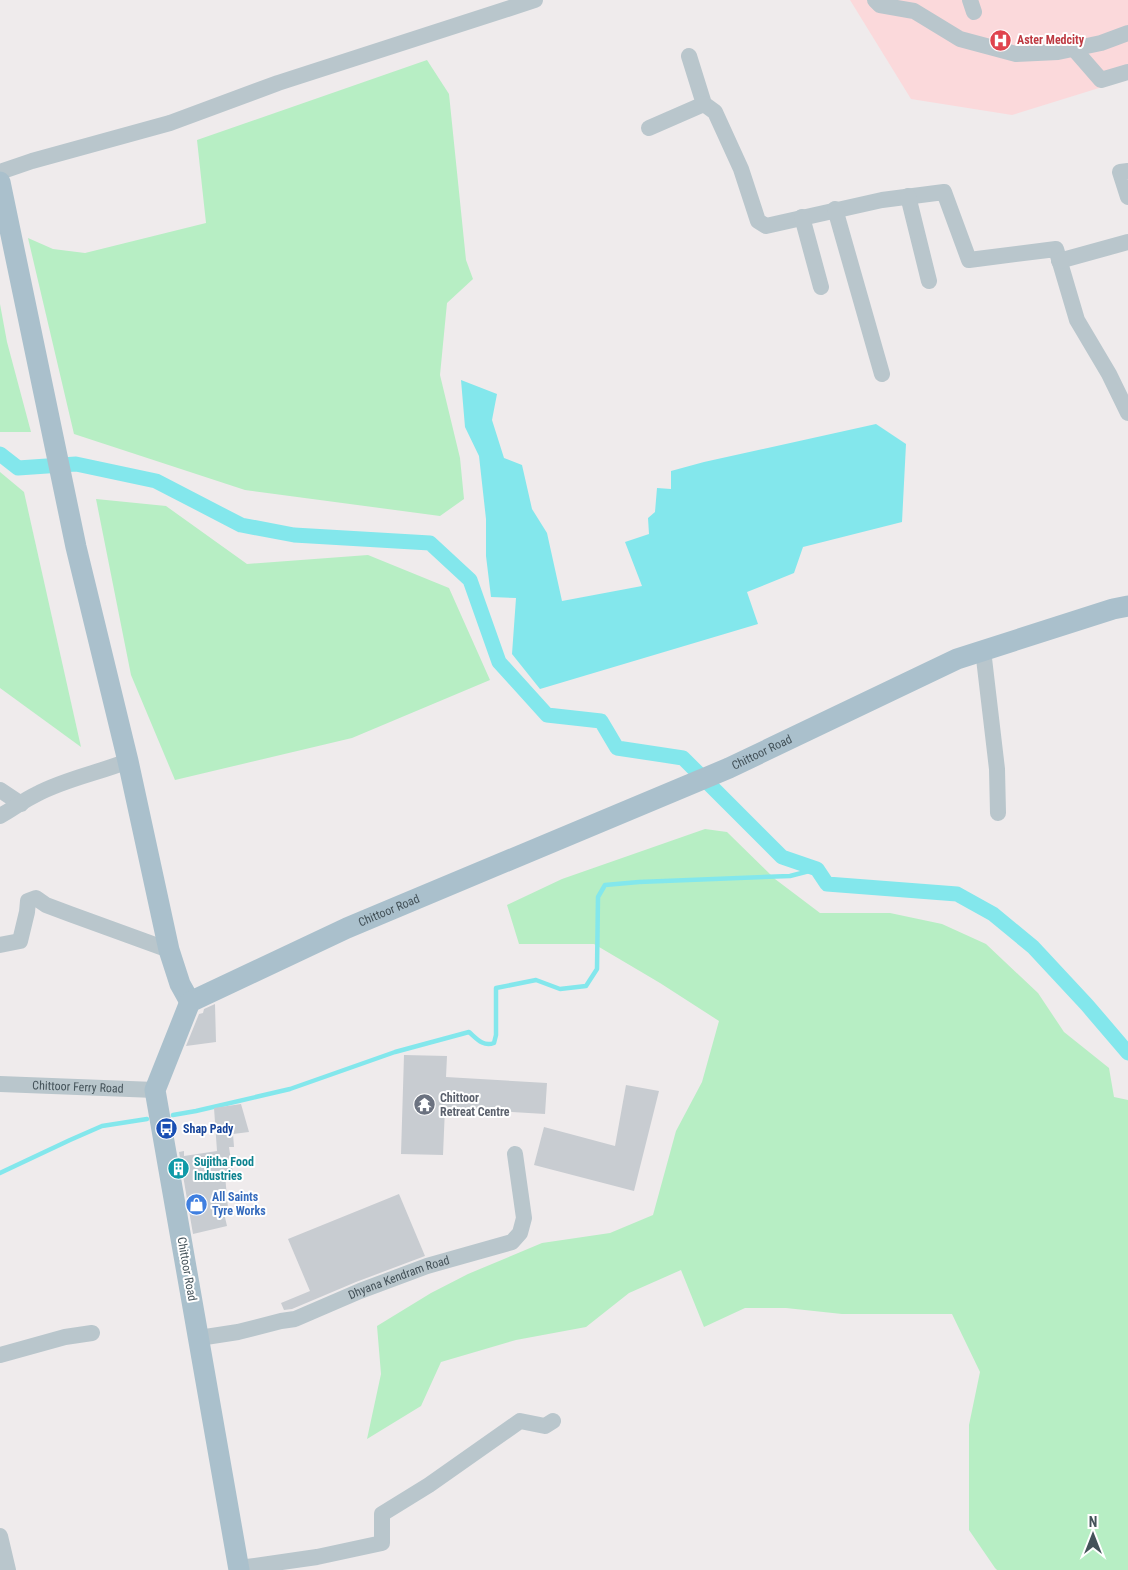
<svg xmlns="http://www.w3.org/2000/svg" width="1128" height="1570" viewBox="0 0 1128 1570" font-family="'Roboto Condensed',sans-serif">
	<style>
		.medical { fill: #fbd9db }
		.green { fill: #b7eec4 }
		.water { fill: #83e7ec }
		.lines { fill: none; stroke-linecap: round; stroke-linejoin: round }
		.stream { stroke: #83e7ec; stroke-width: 4.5 }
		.canal { stroke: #83e7ec; stroke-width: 15 }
		.building { fill: #c8ccd1 }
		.minor { stroke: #b9c6cc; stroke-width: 16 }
		.major { stroke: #aac0cc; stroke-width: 21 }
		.labels { text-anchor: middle; stroke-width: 4; stroke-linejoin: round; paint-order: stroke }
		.health-label { font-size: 12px; font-weight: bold; fill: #be3a42; stroke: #fff; text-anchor: start }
		.street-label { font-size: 12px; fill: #445259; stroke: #fff }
		.worship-label { font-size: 12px; font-weight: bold; fill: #5b616d; stroke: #fff; text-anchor: start }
		.transit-label { font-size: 12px; font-weight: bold; fill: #164399; stroke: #fff; text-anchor: start }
		.culture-label { font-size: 12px; font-weight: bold; fill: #0d838f; stroke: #fff; text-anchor: start }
		.shop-label { font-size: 12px; font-weight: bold; fill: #366cbe; stroke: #fff; text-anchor: start }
	</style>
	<rect width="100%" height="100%" fill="#efebec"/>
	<path class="medical" d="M850 0H1128V79L1012 115 911 99Z"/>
	<g class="green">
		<path d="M427 60 449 94 466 260 473 279 447 303 440 375 460 458 464 499 440 516 245 490 74 434 28 238 53 249 85 253 206 223 197 140Z"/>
		<path d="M0 304 7 342 31 432H0Z"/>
		<path d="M0 472 24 492 81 747 0 688Z"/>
		<path d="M96 499 166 506 247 564 368 555 449 588 490 680 352 738 175 780 131 675Z"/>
		<path d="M705 829 727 832 775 879 820 913H890L942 924 986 944 1038 993 1064 1032 1109 1068 1114 1097 1128 1100V1570H997L995 1568 969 1530V1425L980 1372 952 1314H842L786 1308H745L704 1327 681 1270 629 1293 586 1327 516 1340 441 1362 421 1406 367 1439 381 1374 377 1326 431 1293 468 1274 542 1243 610 1233 653 1215 676 1131 702 1082 719 1021 660 983 594 944H519L507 905 562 879Z"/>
	</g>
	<path class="water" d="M461 380 497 394 492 420 504 458 522 465 532 509 547 533 562 601 642 586 625 542 649 534 648 518 655 512 657 488 671 489V471L704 462 876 424 906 444 902 522 803 547 794 573 747 592 758 624 540 689 512 654 516 598 491 597 486 556V519L479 456 465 427Z"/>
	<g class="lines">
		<g class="stream">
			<path d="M173 1115 196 1111 290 1089 395 1052 469 1032C477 1039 483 1047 494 1043L496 1035V988L536 980 560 989 586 986 597 969 598 897 605 885 639 882 790 876 817 869"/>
			<path d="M0 1173 70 1140 102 1126 147 1119"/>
		</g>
		<path class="canal" d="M0 454 18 468 76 464 156 481 241 525 294 535 430 543 470 580 499 662 547 715 601 721 617 748 683 758 782 857 817 869 827 884 957 894 993 914 1033 947 1087 1005 1128 1053"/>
	</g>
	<g class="building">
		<path d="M215 1004 216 1042 186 1046 199 1014 203 1013 204 1009Z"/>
		<path d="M404 1055 447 1056 446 1077 547 1083 545 1114 445 1108 443 1155 401 1154Z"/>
		<path d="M626 1085 659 1091 634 1191 534 1165 544 1127 615 1146Z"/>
		<path d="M241 1104 249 1132 233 1134 234 1147H229L233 1174 225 1175 228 1208 223 1209 227 1226 193 1234 179 1152 184 1151V1156L217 1151 214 1108Z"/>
		<path d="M399 1194 425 1256 356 1282 292 1309 284 1310 281 1303 310 1291 288 1239Z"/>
	</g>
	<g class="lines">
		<g class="minor">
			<path d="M875 0 880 5 914 11 960 39 1016 54 1058 52 1101 43 1128 33"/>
			<path d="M970 0 974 12"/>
			<path d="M1074 49 1101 80 1128 72"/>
			<path d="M689 56 704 104 715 112 741 169 758 221 766 226 882 200 944 192 969 260 1056 249 1077 320 1109 374 1128 413"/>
			<path d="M649 128 704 104"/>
			<path d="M1128 171 1120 172 1128 197"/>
			<path d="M0 172 32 161 170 123 278 83 535 0"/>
			<path d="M908 196 929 281"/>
			<path d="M835 209 882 374"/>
			<path d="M802 217 821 287"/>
			<path d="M1059 261 1128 242"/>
			<path d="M983 650 997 769 998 813"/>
			<path d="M0 790 21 804"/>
			<path d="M0 816C13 809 24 800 37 794 65 779 98 773 128 761"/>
			<path d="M0 945 20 941 27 912 28 901 36 898 46 905 70 914 169 950"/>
			<path id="s1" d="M0 1084 155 1090"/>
			<path id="s2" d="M199 1338 238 1332 281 1321 295 1319 360 1291 427 1266 512 1242 520 1233 524 1218 515 1154"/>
			<path d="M0 1355 65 1337 92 1333"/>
			<path d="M0 1536 8 1570"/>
			<path d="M241 1570 247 1567 317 1557 382 1543V1514L429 1485 520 1421 545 1426 553 1421"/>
		</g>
		<g class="major">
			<path d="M0 182 76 547 128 761 169 950 180 984 190 1002"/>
			<path id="s3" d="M239 1570 155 1090 190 1002 347 928 729 768 957 659 1113 609 1128 606"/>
		</g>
	</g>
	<defs>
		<symbol id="hospital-disc" viewBox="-11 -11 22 22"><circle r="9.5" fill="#e0444e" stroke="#fff"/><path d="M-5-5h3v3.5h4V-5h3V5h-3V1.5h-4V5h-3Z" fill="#fff"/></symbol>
		<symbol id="temple-disc" viewBox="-11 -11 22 22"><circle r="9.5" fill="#6b7280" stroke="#fff"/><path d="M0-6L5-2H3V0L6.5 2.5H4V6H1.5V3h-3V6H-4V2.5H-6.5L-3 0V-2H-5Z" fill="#fff"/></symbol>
		<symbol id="bus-disc" viewBox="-11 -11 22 22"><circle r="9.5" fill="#1a4fb4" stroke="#fff"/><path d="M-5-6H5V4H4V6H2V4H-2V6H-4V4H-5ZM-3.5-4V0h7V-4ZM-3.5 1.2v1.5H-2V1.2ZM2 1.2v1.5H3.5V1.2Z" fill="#fff"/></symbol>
		<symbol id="building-disc" viewBox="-11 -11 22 22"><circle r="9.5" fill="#0f9aa8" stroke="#fff"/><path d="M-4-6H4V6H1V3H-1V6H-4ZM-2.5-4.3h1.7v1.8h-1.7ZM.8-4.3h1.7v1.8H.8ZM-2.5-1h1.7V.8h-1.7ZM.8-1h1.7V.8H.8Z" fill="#fff"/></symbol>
		<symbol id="shop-disc" viewBox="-11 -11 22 22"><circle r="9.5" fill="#3f7fe0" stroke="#fff"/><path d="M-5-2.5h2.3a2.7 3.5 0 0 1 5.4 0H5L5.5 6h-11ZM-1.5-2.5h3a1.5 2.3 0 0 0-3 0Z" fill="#fff"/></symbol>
	</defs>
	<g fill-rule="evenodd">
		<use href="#hospital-disc" x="988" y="28" width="25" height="25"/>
		<use href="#temple-disc" x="412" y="1092" width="25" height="25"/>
		<use href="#bus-disc" x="154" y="1116" width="25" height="25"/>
		<use href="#building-disc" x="166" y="1156" width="25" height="25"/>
		<use href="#shop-disc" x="184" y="1192" width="25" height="25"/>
	</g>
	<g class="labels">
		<g class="health-label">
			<text x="1017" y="44">Aster Medcity</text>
		</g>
		<g class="street-label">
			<text dy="4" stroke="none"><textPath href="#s3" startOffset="1206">Chittoor Road</textPath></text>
			<text dy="4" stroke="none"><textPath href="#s3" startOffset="801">Chittoor Road</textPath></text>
			<text dy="4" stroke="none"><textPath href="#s1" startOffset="78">Chittoor Ferry Road</textPath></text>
			<text transform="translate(187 1269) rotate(80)" y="4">Chittoor Road</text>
			<text dy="4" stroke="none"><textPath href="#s2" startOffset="210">Dhyana Kendram Road</textPath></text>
		</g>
		<g class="worship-label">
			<text x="440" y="1102">Chittoor<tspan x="440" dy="14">Retreat Centre</tspan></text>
		</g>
		<g class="transit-label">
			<text x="183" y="1133">Shap Pady</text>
		</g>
		<g class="culture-label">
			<text x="194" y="1166">Sujitha Food<tspan x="194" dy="14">Industries</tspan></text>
		</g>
		<g class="shop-label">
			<text x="212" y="1201">All Saints<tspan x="212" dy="14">Tyre Works</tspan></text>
		</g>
	</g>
	<g transform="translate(1093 1535)" stroke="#ffffff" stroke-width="4" paint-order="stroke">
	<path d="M0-4L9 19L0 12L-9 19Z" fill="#445259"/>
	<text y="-8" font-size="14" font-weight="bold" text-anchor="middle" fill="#445259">N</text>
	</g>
</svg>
